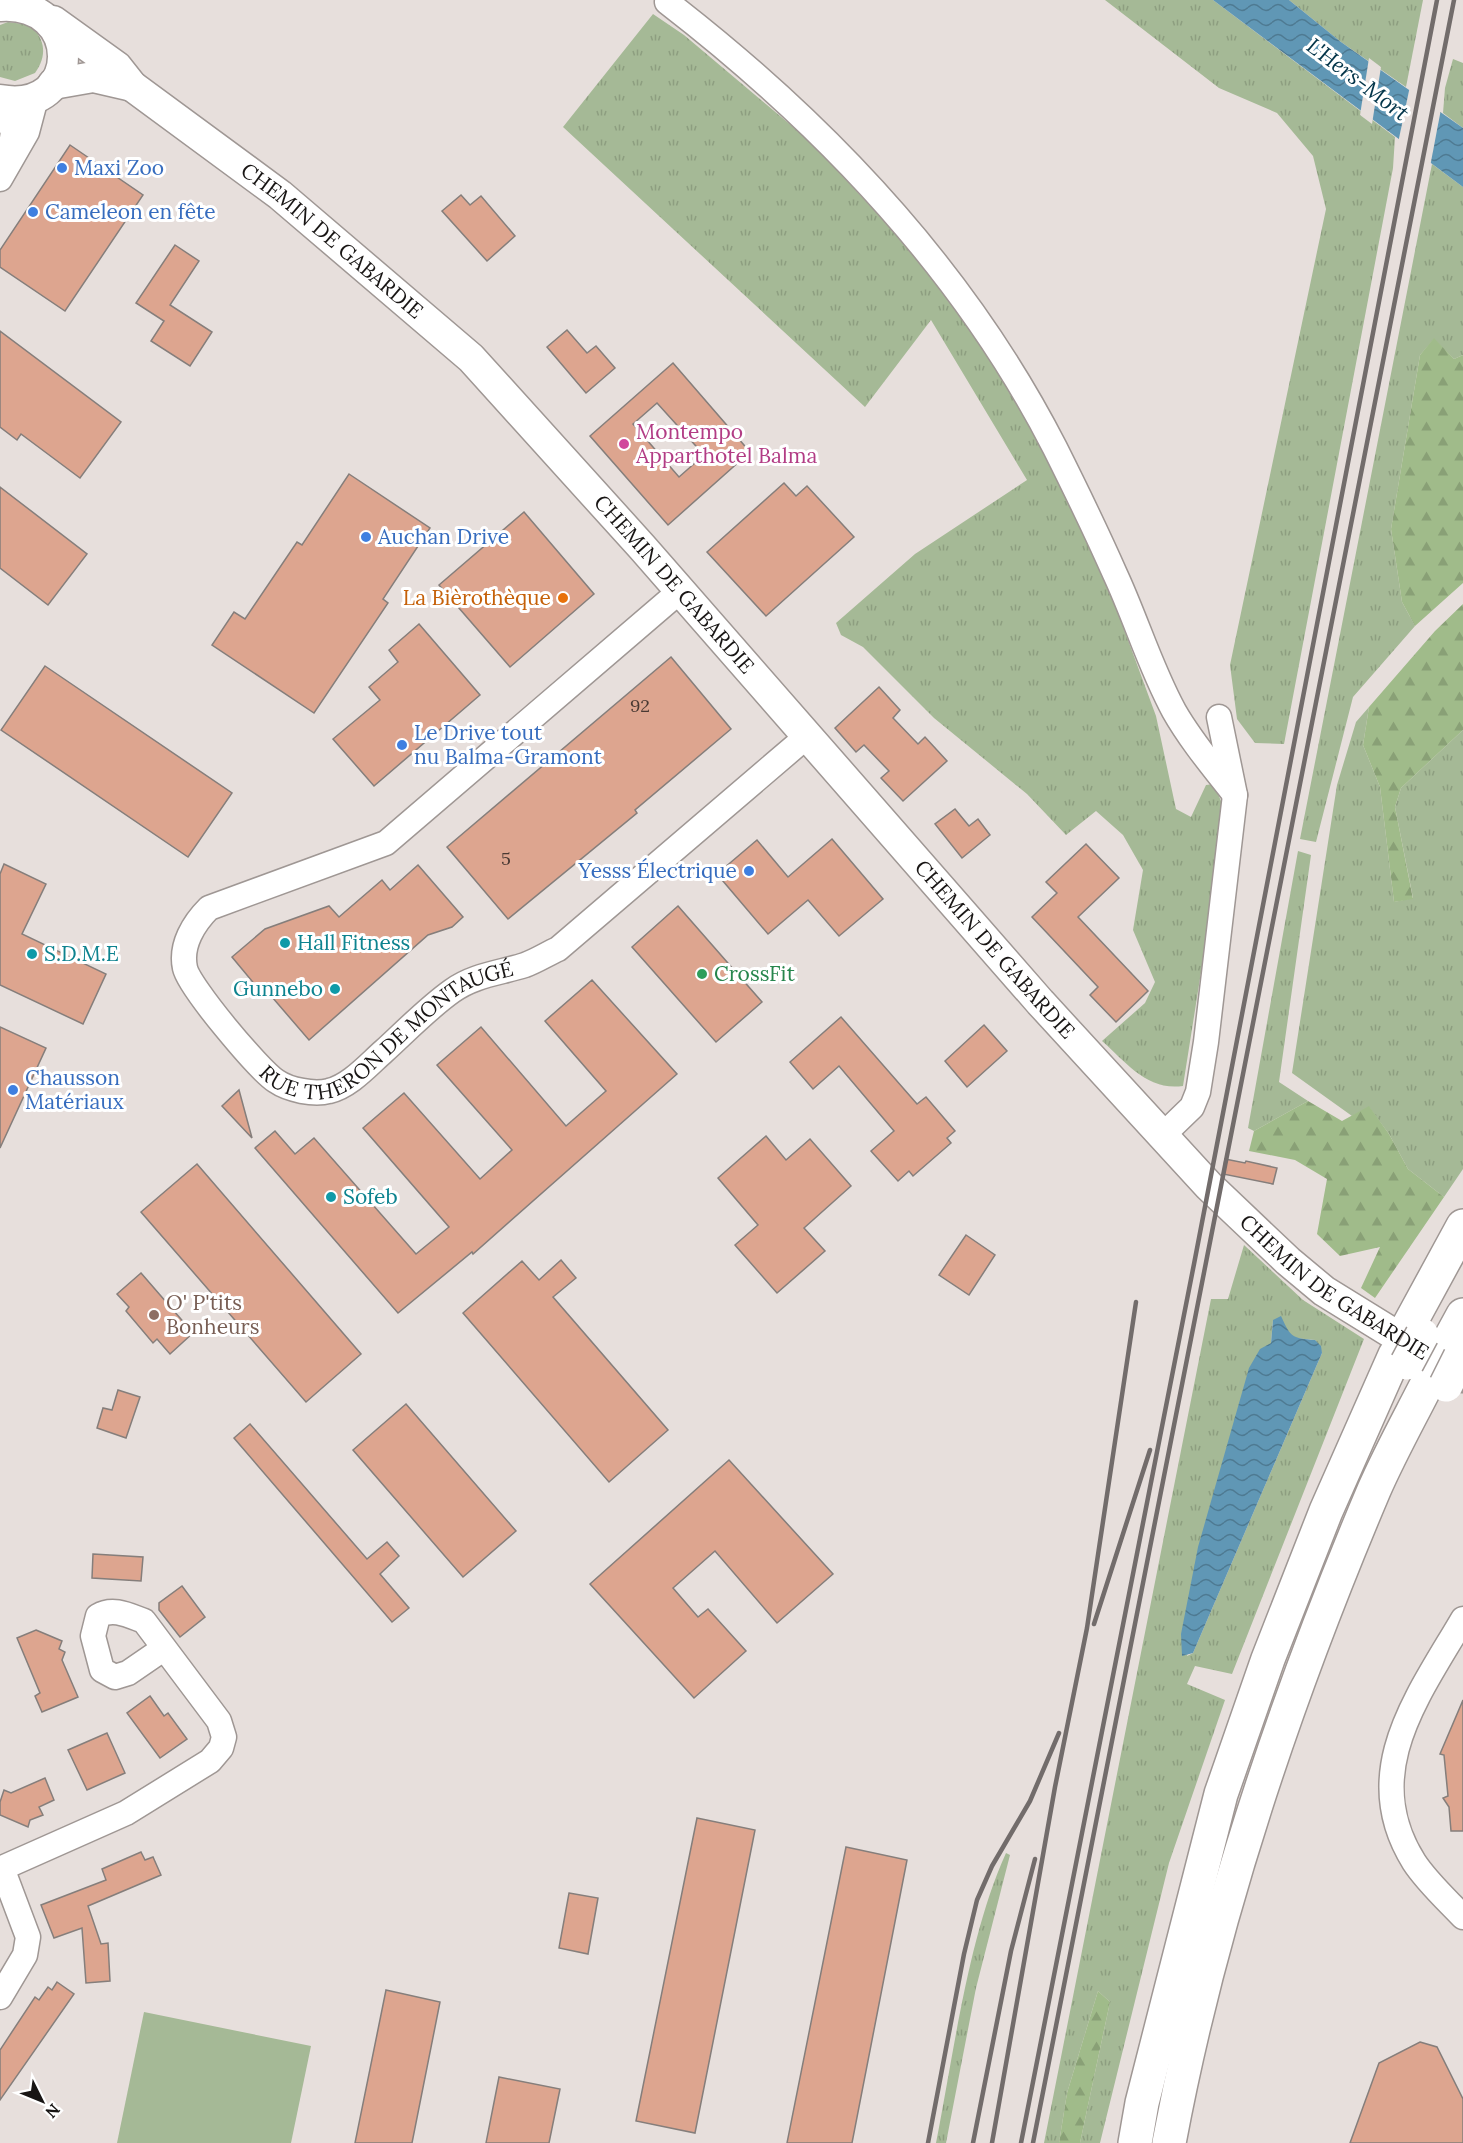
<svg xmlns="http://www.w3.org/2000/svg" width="1463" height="2143" viewBox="0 0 1463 2143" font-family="Lora,serif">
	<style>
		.grass { fill: url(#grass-tufts); fill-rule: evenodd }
		.forest { fill: url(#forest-firs) }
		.pitch { fill: #a5b996 }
		.water { fill: url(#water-waves) }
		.pier { fill: #e7dfdc }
		.building { fill: #dda58f; stroke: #857e7b; stroke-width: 1.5; fill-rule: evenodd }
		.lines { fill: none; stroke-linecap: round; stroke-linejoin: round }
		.minor-casing { stroke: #9f9794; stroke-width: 27 }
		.tertiary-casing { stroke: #9f9794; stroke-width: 33 }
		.motorway-casing { stroke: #9f9794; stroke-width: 36 }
		.minor { stroke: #fff; stroke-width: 24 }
		.tertiary { stroke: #fff; stroke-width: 30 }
		.motorway { stroke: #fff; stroke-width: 33 }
		.rail { stroke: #726c6b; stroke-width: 4.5 }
		.motorway-bridge-casing { stroke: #9f9794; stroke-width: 36; stroke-linecap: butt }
		.motorway-bridge { stroke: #fff; stroke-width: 33 }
		.shop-dot { fill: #3f7fe0; stroke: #fff; stroke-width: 2 }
		.hotel-dot { fill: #d1479c; stroke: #fff; stroke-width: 2 }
		.food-dot { fill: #e8710a; stroke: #fff; stroke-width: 2 }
		.culture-dot { fill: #0f9aa8; stroke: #fff; stroke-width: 2 }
		.leisure-dot { fill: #2e9e5b; stroke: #fff; stroke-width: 2 }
		.education-dot { fill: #8d6e63; stroke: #fff; stroke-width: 2 }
		.labels { text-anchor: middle; stroke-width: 6; stroke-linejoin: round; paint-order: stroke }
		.number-label { font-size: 18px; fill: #493933 }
		.shop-label { font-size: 21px; fill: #366cbe; stroke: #fff; text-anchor: start }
		.street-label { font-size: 21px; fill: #181514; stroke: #fff }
		.hotel-label { font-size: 21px; fill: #b23c85; stroke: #fff; text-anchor: start }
		.food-label { font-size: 21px; fill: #c56008; stroke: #fff; text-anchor: end }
		.culture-label { font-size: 21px; fill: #0d838f; stroke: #fff; text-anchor: start }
		.leisure-label { font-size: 21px; fill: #27864d; stroke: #fff; text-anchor: start }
		.education-label { font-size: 21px; fill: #785e54; stroke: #fff; text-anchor: start }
		.water-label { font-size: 22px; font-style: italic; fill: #023449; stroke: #fff }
	</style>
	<defs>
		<pattern id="grass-tufts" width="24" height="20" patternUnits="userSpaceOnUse" patternTransform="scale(1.5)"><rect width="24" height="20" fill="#a5b996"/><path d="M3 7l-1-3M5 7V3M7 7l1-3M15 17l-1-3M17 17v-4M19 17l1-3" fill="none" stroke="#8d9e80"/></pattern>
		<pattern id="forest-firs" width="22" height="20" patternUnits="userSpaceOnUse" patternTransform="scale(1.5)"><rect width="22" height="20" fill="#a0bb8a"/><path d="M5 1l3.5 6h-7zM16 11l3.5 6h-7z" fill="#89a076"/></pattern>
		<pattern id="water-waves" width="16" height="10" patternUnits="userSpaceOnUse" patternTransform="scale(1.5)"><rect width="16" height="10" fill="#6097b5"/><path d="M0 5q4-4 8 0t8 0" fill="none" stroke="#4e7a92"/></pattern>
	</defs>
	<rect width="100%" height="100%" fill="#e7dfdc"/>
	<g class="grass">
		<path d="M1105 0H1213L1395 137 1393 168 1284 744 1255 743 1237 719 1230 665 1326 209 1313 156 1277 113 1219 88Z"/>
		<path d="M1289 0H1423L1406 87 1341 42Z"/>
		<path d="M653 14 684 35 811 142 923 263 1019 400 1096 553 1156 716 1176 809 1191 817 1206 785 1214 784 1223 806 1217 871 1183 1086C1147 1091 1127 1063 1102 1041L1145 1003 1155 982 1133 930 1143 870 1123 835 1096 811 1066 835 1027 794 934 718 863 647 841 635 836 623 915 554 1027 480 931 320 865 407 563 127Z"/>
		<path d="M8 22 30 25C46 40 47 56 35 73L15 81 0 77V25Z"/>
		<path d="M1453 59 1463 63V128L1443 113 1445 88Z"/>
		<path d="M1432 164 1463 187V355L1454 359 1434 339 1420 355 1391 529 1402 602 1415 626 1353 697 1316 842 1300 839Z"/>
		<path d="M1369 707 1363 745 1380 787 1394 902 1413 898 1395 807 1401 788 1463 730V1169L1444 1197 1408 1169 1389 1134 1369 1107 1352 1116 1292 1073 1337 785 1356 722Z"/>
		<path d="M1298 851 1311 855 1279 1082 1308 1101 1254 1131 1248 1128Z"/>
		<path d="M1244 1245 1303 1300 1364 1339 1232 1674 1195 1666 1187 1684 1225 1700 1169 1863 1100 2143H1080L1110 2002 1098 1991 1067 2093 1059 2143H1044L1211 1299H1228ZM1273 1320 1294 1338 1315 1340 1322 1353 1193 1653 1187 1656 1271 1343Z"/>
		<path d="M1006 1853 1010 1855 976 1988 946 2143H936C954 2052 968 1937 1006 1853Z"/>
	</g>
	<g class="forest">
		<path d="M1434 338 1454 359 1463 355V583L1415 626 1402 602 1391 529 1420 355Z"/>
		<path d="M1463 604V730L1401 788 1395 807 1413 899 1394 902 1380 787 1363 745 1369 707 1435 631Z"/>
		<path d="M1308 1101 1342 1121 1369 1106 1389 1134 1408 1169 1444 1197 1375 1298 1361 1288 1380 1247 1340 1256 1317 1234 1327 1179 1295 1160 1249 1151 1254 1131Z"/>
		<path d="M1098 1991 1110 2002 1080 2143H1059L1067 2093Z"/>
	</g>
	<path class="pitch" d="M144 2012 311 2046 291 2143H117Z"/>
	<g class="water">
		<path d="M1213 0H1289L1341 42 1463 128V187Z"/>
		<path d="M1281 1316C1291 1338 1292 1338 1315 1340L1321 1346 1322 1353 1193 1653 1182 1656 1181 1634 1198 1547 1249 1368 1260 1349 1271 1343 1273 1320Z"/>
	</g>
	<g class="pier">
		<path d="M1369 58 1381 67 1372 124 1360 115Z"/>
		<path d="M1410 86 1441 109 1430 167 1398 143Z"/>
	</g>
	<g class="building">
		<path d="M70 145 143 195 65 311 0 267V250Z"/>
		<path d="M461 195 470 205 481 196 515 236 487 261 442 211Z"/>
		<path d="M175 245 199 261 170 305 212 332 190 366 151 341 164 321 136 303Z"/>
		<path d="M567 330 587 353 596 346 615 368 586 393 547 347Z"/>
		<path d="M0 331 121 422 80 478 21 434 17 440 0 427Z"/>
		<path d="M673 363 750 452 668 525 590 436ZM657 403 704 455 679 477 633 424Z"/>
		<path d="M349 474 430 528 383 599 388 603 314 713 212 645 234 612 245 619 297 542 302 545Z"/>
		<path d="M784 483 796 496 807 486 854 537 766 616 707 552Z"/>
		<path d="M0 487 87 554 48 605 0 568Z"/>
		<path d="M524 512 594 594 510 667 439 585Z"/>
		<path d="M419 624 480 695 374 786 333 739 380 700 369 687 398 662 389 650Z"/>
		<path d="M671 657 731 729 635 810 637 813 508 919 447 847Z"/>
		<path d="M45 666 232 793 188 857 1 730Z"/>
		<path d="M879 687 900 710 893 718 918 744 925 737 947 761 903 801 881 778 889 771 864 745 856 752 835 728Z"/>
		<path d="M955 809 969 826 978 819 990 835 962 858 935 824Z"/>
		<path d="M832 839 883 899 839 936 808 900 768 934 717 874 757 840 788 877Z"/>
		<path d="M1086 844 1119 878 1078 917 1148 991 1116 1022 1090 995 1098 987 1032 917 1057 893 1046 882Z"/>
		<path d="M4 864 46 884 22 934 106 974 83 1024 0 985V874Z"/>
		<path d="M418 865 463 917 452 927 428 935 309 1040 266 990 262 993 232 957 265 929 329 906 339 917 382 880 390 890Z"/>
		<path d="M678 906 762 1002 716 1042 632 947Z"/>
		<path d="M592 980 677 1074 473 1254 472 1252 398 1313 255 1148 275 1131 295 1154 314 1138 416 1254 449 1227 363 1128 404 1093 480 1179 512 1150 437 1065 481 1027 566 1126 606 1091 545 1021Z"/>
		<path d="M841 1017 917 1104 926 1097 955 1131 947 1138 951 1143 913 1176 909 1171 898 1181 871 1151 894 1131 839 1066 813 1089 790 1062Z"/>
		<path d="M984 1025 1007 1051 967 1087 945 1061Z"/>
		<path d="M0 1027 46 1048 0 1148Z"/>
		<path d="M239 1090 252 1138 222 1106Z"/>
		<path d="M766 1136 786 1160 810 1139 851 1186 804 1228 825 1251 777 1293 735 1245 758 1225 718 1178Z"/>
		<path d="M1225 1159 1245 1163 1246 1161 1277 1168 1273 1184 1223 1174Z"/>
		<path d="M197 1164 361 1354 306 1402 141 1212Z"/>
		<path d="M966 1235 995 1255 969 1295 939 1275Z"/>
		<path d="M561 1260 576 1278 553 1297 668 1430 609 1482 463 1313 522 1261 539 1280Z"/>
		<path d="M141 1273 193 1333 170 1354 157 1339 153 1343 126 1311 129 1307 117 1294Z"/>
		<path d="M118 1390 140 1397 126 1438 97 1428 103 1408 112 1410Z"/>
		<path d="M406 1404 516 1531 463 1577 353 1450Z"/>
		<path d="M250 1424 367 1559 387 1542 399 1556 380 1574 409 1608 392 1622 234 1438Z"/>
		<path d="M729 1460 833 1574 777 1623 715 1551 673 1588 698 1617 708 1609 746 1651 694 1698 590 1584Z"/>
		<path d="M93 1554 143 1557 141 1581 92 1578Z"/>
		<path d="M182 1586 205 1617 180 1637 159 1610V1603Z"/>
		<path d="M36 1630 62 1641 59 1649 65 1652 62 1660 78 1697 42 1712 35 1696 40 1693 17 1638Z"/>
		<path d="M150 1696 164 1716 168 1713 187 1739 160 1758 127 1713Z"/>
		<path d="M1463 1700V1831H1451L1449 1807 1443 1798 1448 1796 1444 1755 1440 1754Z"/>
		<path d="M107 1733 125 1773 87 1790 68 1750Z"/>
		<path d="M45 1778 54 1800 39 1807 43 1815 30 1820 28 1827 0 1815V1802L4 1790 11 1793Z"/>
		<path d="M697 1818 755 1830 695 2133 636 2121Z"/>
		<path d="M846 1847 907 1860 852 2143H787Z"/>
		<path d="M141 1852 145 1860 153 1857 161 1875 88 1906 101 1944 108 1943 110 1981 86 1983 82 1928 54 1938 41 1905 106 1880 102 1869Z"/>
		<path d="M569 1893 598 1898 588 1954 559 1948Z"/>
		<path d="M57 1982 74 1994 0 2100V2050L35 1997 39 2000 48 1987 52 1990Z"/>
		<path d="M386 1990 440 2002 412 2143H355Z"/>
		<path d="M1420 2042 1437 2047 1463 2099V2143H1350L1379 2063Z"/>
		<path d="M499 2077 560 2089 549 2143H486Z"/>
	</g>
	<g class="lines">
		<defs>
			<g id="minor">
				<path d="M667 2C825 124 964 270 1055 448 1076 490 1096 531 1115 574 1136 619 1150 667 1174 711 1191 741 1214 768 1235 795"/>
				<path d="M0 100 13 132 9 158"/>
				<path d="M0 179 27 132 36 98"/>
				<path id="s1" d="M680 591 386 843 209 908C194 923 180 945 185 968 189 987 259 1070 276 1081 289 1090 314 1095 329 1091 350 1086 368 1065 384 1051 406 1031 428 1008 452 991 474 975 500 973 525 965 536 961 547 954 558 949L806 737"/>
				<path d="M1162 1136 1192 1107 1198 1092 1206 1042 1235 795 1219 717"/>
				<path d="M1463 1619C1418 1696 1358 1773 1414 1862 1427 1882 1447 1900 1463 1917"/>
				<path d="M0 1869 126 1813 210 1761 221 1748 224 1737 219 1721 144 1621C128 1615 113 1607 98 1616L93 1636 102 1670 115 1677 128 1673 163 1649"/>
				<path d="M0 1997 25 1955 28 1937 2 1868"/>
			</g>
			<g id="tertiary">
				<path d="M0 6C84 0 84 115 0 100"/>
				<path id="s2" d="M53 21 117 67 132 86 280 195 471 358 642 547 1040 1002 1209 1186 1288 1261 1324 1291 1463 1377"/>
				<path d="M53 84 93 77 132 86"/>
			</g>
			<g id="motorway">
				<path d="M1408 1327 1463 1226"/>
				<path d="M1445 1348 1463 1315"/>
				<path d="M1135 2143 1142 2103 1221 1794 1268 1659 1326 1511 1395 1355"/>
				<path d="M1169 2143C1211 1918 1285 1700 1374 1490 1391 1451 1412 1414 1431 1376"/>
			</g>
		</defs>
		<use href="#minor" class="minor-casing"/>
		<use href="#tertiary" class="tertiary-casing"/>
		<use href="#motorway" class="motorway-casing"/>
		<use href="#minor" class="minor"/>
		<use href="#tertiary" class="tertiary"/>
		<use href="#motorway" class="motorway"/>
		<g class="rail">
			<path d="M1094 1624 1150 1450"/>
			<path d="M928 2143 964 1954 977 1900 992 1866 1030 1801 1059 1733"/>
			<path d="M973 2143 1011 1951 1035 1859"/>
			<path d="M992 2143 1055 1787 1087 1628 1136 1302"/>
			<path d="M1021 2143 1194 1264 1437 0"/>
			<path d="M1033 2143 1454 0"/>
		</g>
		<defs>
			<g id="motorway-bridge">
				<path d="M1407 1363 1422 1335"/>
				<path d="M1446 1385 1460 1357"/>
			</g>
		</defs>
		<use href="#motorway-bridge" class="motorway-bridge-casing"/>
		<use href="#motorway-bridge" class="motorway-bridge"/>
	</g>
	<g class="shop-dot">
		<circle cx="62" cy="168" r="6"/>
		<circle cx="33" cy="212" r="6"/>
		<circle cx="366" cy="537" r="6"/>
		<circle cx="402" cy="745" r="6"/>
		<circle cx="749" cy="871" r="6"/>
		<circle cx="13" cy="1090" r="6"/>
	</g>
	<circle class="hotel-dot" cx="624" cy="444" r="6"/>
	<circle class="food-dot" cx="563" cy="598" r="6"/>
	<g class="culture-dot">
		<circle cx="285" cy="943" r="6"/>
		<circle cx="32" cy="954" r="6"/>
		<circle cx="335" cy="989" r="6"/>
		<circle cx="331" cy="1197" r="6"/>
	</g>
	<circle class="leisure-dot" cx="702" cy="974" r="6"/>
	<circle class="education-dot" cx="154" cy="1315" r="6"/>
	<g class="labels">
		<g class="number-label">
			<text x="640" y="712">92</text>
			<text x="506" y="865">5</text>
		</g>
		<g class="shop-label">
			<text x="74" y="175">Maxi Zoo</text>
			<text x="45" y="219">Cameleon en fête</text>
			<text x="378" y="544">Auchan Drive</text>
			<text x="414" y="740">Le Drive tout<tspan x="414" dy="24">nu Balma-Gramont</tspan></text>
			<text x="737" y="878" text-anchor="end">Yesss Électrique</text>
			<text x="25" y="1085">Chausson<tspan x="25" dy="24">Matériaux</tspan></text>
		</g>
		<g class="street-label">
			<text dy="7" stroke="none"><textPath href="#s2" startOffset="356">CHEMIN DE GABARDIE</textPath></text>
			<text dy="7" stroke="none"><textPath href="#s2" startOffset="842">CHEMIN DE GABARDIE</textPath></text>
			<text dy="7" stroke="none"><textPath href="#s2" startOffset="1328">CHEMIN DE GABARDIE</textPath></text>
			<text dy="7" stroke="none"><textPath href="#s1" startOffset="920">RUE THERON DE MONTAUGÉ</textPath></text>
			<text dy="7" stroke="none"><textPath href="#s2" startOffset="1809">CHEMIN DE GABARDIE</textPath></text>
		</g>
		<g class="hotel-label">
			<text x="636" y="439">Montempo<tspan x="636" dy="24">Apparthotel Balma</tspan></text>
		</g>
		<g class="food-label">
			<text x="551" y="605">La Bièrothèque</text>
		</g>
		<g class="culture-label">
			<text x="297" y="950">Hall Fitness</text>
			<text x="44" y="961">S.D.M.E</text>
			<text x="323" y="996" text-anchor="end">Gunnebo</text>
			<text x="343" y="1204">Sofeb</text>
		</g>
		<g class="leisure-label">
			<text x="714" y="981">CrossFit</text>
		</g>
		<g class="education-label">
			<text x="166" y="1310">O' P'tits<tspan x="166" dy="24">Bonheurs</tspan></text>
		</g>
		<g class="water-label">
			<text transform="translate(1358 79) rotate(37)" y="8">L'Hers-Mort</text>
		</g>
	</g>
	<g transform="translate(42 2101) rotate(133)" stroke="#ffffff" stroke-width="4.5" paint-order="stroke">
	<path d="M0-4.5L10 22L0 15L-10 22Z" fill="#181514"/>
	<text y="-9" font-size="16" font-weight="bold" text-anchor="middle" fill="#181514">N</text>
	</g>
</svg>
